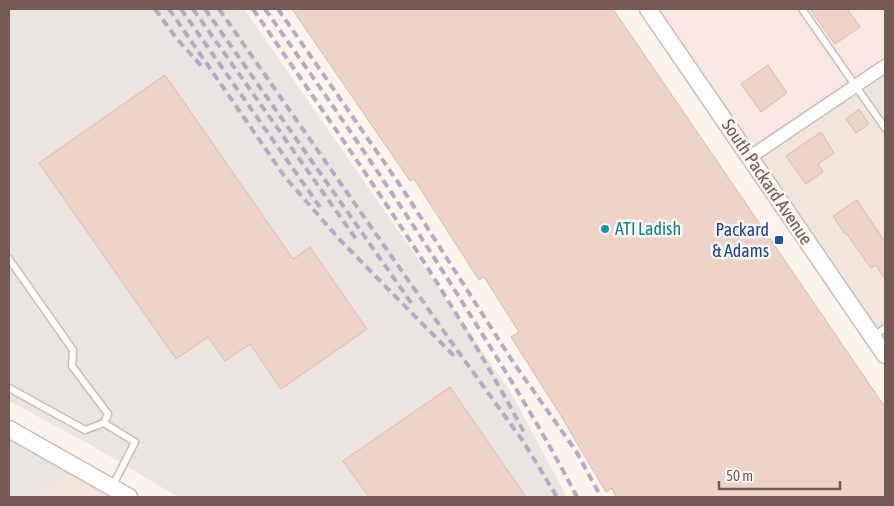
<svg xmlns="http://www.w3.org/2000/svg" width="894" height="506" viewBox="0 0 894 506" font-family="'Asap Condensed',sans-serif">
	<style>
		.residential { fill: #f2e5dc }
		.commercial { fill: #f9e7e2 }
		.industrial { fill: #ebe5e1 }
		.building { fill: #edd3c8; stroke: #deb8aa }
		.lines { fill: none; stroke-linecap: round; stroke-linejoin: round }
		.service-casing { stroke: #ccbcb3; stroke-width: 9 }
		.minor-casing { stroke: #ccbcb3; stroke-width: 15 }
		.tertiary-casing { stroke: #ccbcb3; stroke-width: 19 }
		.service { stroke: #fff; stroke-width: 6 }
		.minor { stroke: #fff; stroke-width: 12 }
		.tertiary { stroke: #fff; stroke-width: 16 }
		.rail { stroke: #b6abc4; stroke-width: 4; stroke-dasharray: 8 5; stroke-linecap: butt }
		.culture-dot { fill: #0f9aa8; stroke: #fdf8f3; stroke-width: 2 }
		.transit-dot { fill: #1a4fb4; stroke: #fdf8f3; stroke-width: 2 }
		.labels { text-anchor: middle; stroke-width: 5; stroke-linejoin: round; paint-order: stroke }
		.street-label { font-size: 18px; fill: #745a52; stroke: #fdf8f3 }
		.culture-label { font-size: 18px; fill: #0d838f; stroke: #fdf8f3; text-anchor: start }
		.transit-label { font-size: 18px; fill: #164399; stroke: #fdf8f3; text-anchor: end }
	</style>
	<rect width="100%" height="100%" fill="#fbf4ed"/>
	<g class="residential">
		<path d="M847 73 885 128V355L750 157Z"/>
		<path d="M72 472 116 497H36Z"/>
	</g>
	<path class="commercial" d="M648 9H885V66L750 157Z"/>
	<g class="industrial">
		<path d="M9 9H244L510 391 567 497H178L89 444 9 401Z"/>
		<path d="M885 66V128L856 86Z"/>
		<path d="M9 438 72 472 36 497H9Z"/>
	</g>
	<g class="building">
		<path d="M292 9H613L885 407V497H616L612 488 606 492 558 411 511 337 519 332 484 277 479 280 414 179 410 181Z"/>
		<path d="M810 9H847L860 27 835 44Z"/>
		<path d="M768 65 787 93 761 112 741 84Z"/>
		<path d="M165 75 293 259 310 247 367 329 281 389 250 344 225 361 208 337 176 359 39 163Z"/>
		<path d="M859 109 869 124 856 133 846 119Z"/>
		<path d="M821 132 834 153 818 164 823 172 806 184 786 156Z"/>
		<path d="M857 200 885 242V279L876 265 871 268 846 233 845 234 833 216Z"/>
		<path d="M450 387 526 497H369L343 461Z"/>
	</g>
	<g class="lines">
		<defs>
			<g id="service">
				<path d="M802 9 885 128"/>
				<path d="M9 259 73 350 72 366 108 414 104 423"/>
				<path d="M874 336 885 328"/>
				<path d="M9 388 85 430 104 423 135 442 112 487"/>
			</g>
			<path id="minor" d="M750 157 885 66"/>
			<g id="tertiary">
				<path d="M648 9 885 355"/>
				<path d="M9 429 129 497"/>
			</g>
		</defs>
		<use href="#service" class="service-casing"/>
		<use href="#minor" class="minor-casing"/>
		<use href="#tertiary" class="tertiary-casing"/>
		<use href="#service" class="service"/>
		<use href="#minor" class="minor"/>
		<use href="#tertiary" class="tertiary"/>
		<g class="rail">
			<path d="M155 9 177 39 204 69"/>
			<path d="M169 9 285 177 340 240 456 358"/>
			<path d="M181 9 322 210"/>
			<path d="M193 9 356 239"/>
			<path d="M205 9 412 304"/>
			<path d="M219 9 452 343 523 441 557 497"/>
			<path d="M253 9C348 148 447 286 526 436"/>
			<path d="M265 9C337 111 408 214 474 321 510 378 546 437 577 497"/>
			<path d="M278 9 402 188 513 362 576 451 601 497"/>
		</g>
	</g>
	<circle class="culture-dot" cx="605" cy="229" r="5"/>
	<rect class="transit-dot" x="774" y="235" width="10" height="10" rx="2.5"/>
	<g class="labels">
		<g class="street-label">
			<text transform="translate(767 182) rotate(56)" y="6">South Packard Avenue</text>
		</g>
		<g class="culture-label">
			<text x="615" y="235">ATI Ladish</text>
		</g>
		<g class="transit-label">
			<text x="769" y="236">Packard<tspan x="769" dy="21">&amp; Adams</tspan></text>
		</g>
	</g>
	<rect width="894" height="506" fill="none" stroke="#745a52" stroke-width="20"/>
	<path d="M719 481v8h121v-8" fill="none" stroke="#745a52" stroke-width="2.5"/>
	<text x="726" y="481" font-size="15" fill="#745a52" stroke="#fdf8f3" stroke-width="4" paint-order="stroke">50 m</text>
</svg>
